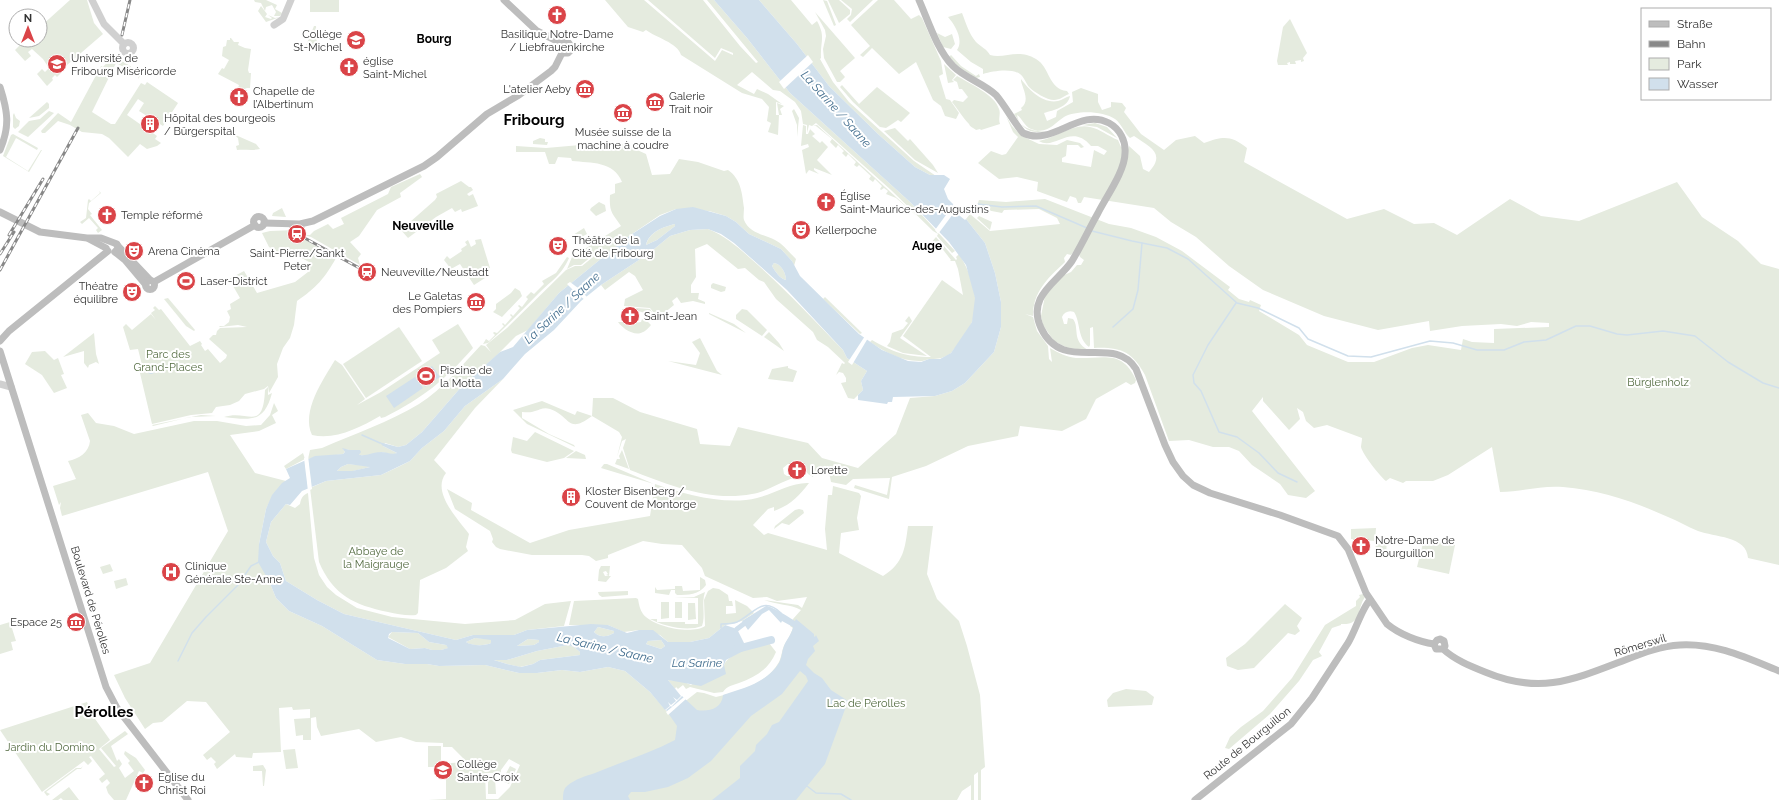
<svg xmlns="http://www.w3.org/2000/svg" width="1779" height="800" viewBox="0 0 1779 800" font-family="Raleway,sans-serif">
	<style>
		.green { fill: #e5ebdf; fill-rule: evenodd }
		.water { fill: #d1e0ec; fill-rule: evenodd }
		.pier { fill: #fff }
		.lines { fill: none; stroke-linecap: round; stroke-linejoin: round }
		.stream { stroke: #d1e0ec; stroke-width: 1.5 }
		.canal { stroke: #d1e0ec; stroke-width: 5 }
		.river { stroke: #d1e0ec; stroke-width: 8 }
		.tertiary { stroke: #d0d0d0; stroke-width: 7 }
		.secondary { stroke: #bdbdbd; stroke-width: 7 }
		.rail-casing { stroke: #888; stroke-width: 3 }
		.rail { stroke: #fff; stroke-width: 1.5; stroke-dasharray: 4.5; stroke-linecap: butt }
		.labels { text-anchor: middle; stroke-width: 4; stroke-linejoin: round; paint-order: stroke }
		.poi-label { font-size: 11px; fill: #333; stroke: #fff; text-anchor: start }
		.park-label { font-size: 11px; fill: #546c42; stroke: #fff }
		.street-label { font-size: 11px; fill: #333; stroke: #fff }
		.neighbourhood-label { font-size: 12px; font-weight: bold; fill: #000; stroke: #fff }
		.water-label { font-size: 12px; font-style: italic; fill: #457090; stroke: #fff }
		.district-label { font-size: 15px; font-weight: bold; fill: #000; stroke: #fff }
	</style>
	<rect width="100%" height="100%" fill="#fff"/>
	<g class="green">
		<path d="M70 0H87L94 23 103 34 60 71 61 73 57 77 55 75 52 78 53 80 47 86 37 74 42 69 45 72 49 68 43 59 32 49 28 52 31 56 25 61 15 50 25 40H40V27Z"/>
		<path d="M254 0H266L277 5 275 9 282 13 280 16H274L276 12 272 5 266 7 265 11 261 3 255 2Z"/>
		<rect x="310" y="0" width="29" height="12"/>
		<path d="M605 0H644L715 61 722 50 733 55V53L721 48 715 58 648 0H703L740 46 756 63 758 62 707 0H714L747 38 790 93 910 202 955 251 952 253 937 236 938 234 933 231 891 190 816 123 812 126 809 125 807 133V125L803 124 801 111 795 102 780 91 773 90 752 72 737 85 754 94 757 89 768 94 782 104 776 102V115H779L777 103 784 106 780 109 782 115H779L778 135 768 132 771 123 767 121 769 107 762 99 742 93 681 55C678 43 655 37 646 30L643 32 628 27Z"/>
		<path d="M759 0H791L812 25 817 21C826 37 820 41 821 58L820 59 833 82 849 102 914 161 936 176 930 175 915 167 878 134 829 86 797 44Z"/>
		<path d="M823 0 827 1 836 25 834 26Z"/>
		<path d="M828 0H839L850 10V14L839 23Z"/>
		<path d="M841 0H873L850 22 847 19 851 15 852 9Z"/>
		<path d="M878 0H894L911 19 919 15 922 18 941 61 943 74 939 76 946 99 950 100 959 113 956 119 945 116 941 106 933 100 916 62 899 74 872 48 863 57 860 55 870 46 851 25Z"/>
		<path d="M261 6 267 14 265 17 271 19 272 18 268 15 275 18 280 17 266 22 258 11Z"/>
		<path d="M815 12 855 58 840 71 845 77 840 82H837L824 58 823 49 826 36 825 30Z"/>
		<path d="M962 13C966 23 969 34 976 42 981 47 987 49 990 55 1005 59 1018 48 1036 59 1050 67 1048 89 1067 91L1069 94C1064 96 1060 100 1054 100 1047 100 1034 92 1029 87 1026 83 1024 77 1020 74 1011 68 993 71 983 74V69L971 62 957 50C964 40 955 25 948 17Z"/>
		<path d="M1290 19 1307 53 1303 58 1304 61 1301 62V60L1295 61 1296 64H1290V62L1287 63 1288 65H1278L1277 61 1283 27Z"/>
		<path d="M314 26H316L317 50H306L305 48Z"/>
		<path d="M937 33 945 37 952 34 955 44 951 49 943 47Z"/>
		<path d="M230 38H231L234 42H239L238 45 245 48 251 49 248 70 249 73H251L250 88H247L242 90 238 88 239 85 218 74 222 68 224 69 229 60 222 56 223 47 226 46 227 40H230Z"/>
		<path d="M951 55 961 66 976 76 979 74 980 77 976 78C966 72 957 66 949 57Z"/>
		<path d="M111 58C123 59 133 68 141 75L138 79 139 75 116 63 92 112 111 124H115L141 83 145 85 147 82 178 103 163 126 139 111 144 103 138 99 127 115 157 136 155 139 161 143 157 146 147 149 140 144 128 157 109 138 102 134 82 132 70 125 58 121 45 133H42L41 131 58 113 71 122 101 66 103 67Z"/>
		<path d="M944 64 956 75 952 80 954 82 948 83Z"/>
		<path d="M957 76C969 83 995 95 999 109 1001 114 998 118 1000 124L981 130 980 129 976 130C974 128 970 127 969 124 962 117 958 109 952 102L954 100 963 102 968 97 962 89H959L957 82 953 80Z"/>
		<path d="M1021 79C1029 90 1043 104 1058 101 1062 100 1066 97 1070 96 1068 107 1054 110 1044 113L1047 121 1056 117 1057 111 1073 102 1072 92 1081 88 1098 94V102L1102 110 1111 107V102L1122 103 1126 108 1124 112 1141 134 1164 150 1176 140 1195 136 1204 143C1223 136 1231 135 1247 148L1244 162 1347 219 1384 209 1414 224 1434 223 1457 235 1510 199 1541 216 1579 221 1677 182 1702 217 1738 241 1761 264 1779 269V565L1748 558C1747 536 1714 537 1698 531 1688 527 1678 521 1668 517 1635 502 1600 490 1563 487 1542 485 1521 492 1500 492L1492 447 1448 475 1433 481H1406L1403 483 1390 478 1386 481C1380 476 1363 455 1361 447 1361 445 1362 441 1362 438L1327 425 1314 428 1306 421 1303 412 1297 408 1300 419 1289 430 1263 401V397L1252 411 1315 491 1306 498 1288 495 1280 484 1252 465 1239 451 1229 447H1213L1189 440 1169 441 1145 375C1132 351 1120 347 1094 348L1093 327 1090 328V345L1089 347C1077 338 1081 323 1074 312 1069 310 1064 312 1062 317L1064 324H1067L1068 318 1073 319C1080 328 1071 340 1088 350L1068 348 1054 341 1043 325 1041 316 1045 296 1062 276 1071 272 1077 265H1081L1084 260 1080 257 1078 252 1075 250 1071 255 1067 254 1064 258 1065 262 1063 264C1047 279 1033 292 1033 316L1025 314 1033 317 1037 331 1048 346 1049 359 1052 362 1050 348C1058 353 1067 357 1076 358 1104 359 1122 349 1136 380L1135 383 1131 385 1126 382 1096 399 1086 419 1062 431 1020 426 1018 436 968 446 926 466 892 477 889 499 854 488 855 485 887 495 890 478 853 479 846 485 831 482 829 472H814L813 477 808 474 803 466 788 464 783 468 784 474 787 476H801C784 479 770 491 752 494 710 502 669 485 630 470L623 448 626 439 622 441 617 457 622 437 619 432 592 416C567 435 571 416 550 409 543 407 540 410 535 411 531 413 526 412 522 412V418L549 434 574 445 575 447 527 424 513 410 542 401 575 415 577 411 592 416 593 398H613L640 412 697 429 700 444 730 446 738 427 808 443 822 458 858 468 896 434 910 398 935 396 952 391 965 383 994 352 1001 327V302L995 273 985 243 966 219 970 214 990 231 1060 224 1057 218 1039 209 1004 210 1002 213 976 208 979 200 1006 202 1045 199 1109 224 1131 228 1156 237 1182 251 1230 287 1228 290 1239 299 1249 302 1250 300 1261 305 1259 311 1299 335 1307 345 1348 362H1374L1412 348 1428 345 1461 350 1463 339 1472 342 1494 343V329L1549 327V323L1531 322 1517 326 1501 324 1462 326 1430 331 1429 321 1378 330 1324 316 1263 290 1229 266 1196 237 1171 222 1154 208 1084 197 1081 203H1078L1076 198 1070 196 1067 202 1037 191 1038 182 1017 177 999 179 978 163 991 151 1002 155 1006 154 1018 137 1013 132 1006 116 1012 126 1022 136 1039 144 1057 145 1067 140 1080 143 1084 147 1081 148 1078 145H1067L1066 156 1062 158V162L1091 167 1094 150 1104 155 1107 151 1098 146H1091C1071 122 1055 151 1039 141 1056 138 1073 123 1090 127 1100 129 1108 136 1118 140L1121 147 1128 149 1129 146 1140 156 1143 169 1149 172C1166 153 1150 147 1134 136L1130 138C1124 133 1122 124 1115 119 1103 111 1077 110 1064 117 1053 124 1048 135 1031 129 1024 126 1022 118 1017 115 1019 129 1035 132 1048 131 1028 134 1025 130 1014 114L1022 110 1021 108C1032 100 1020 85 1021 79Z"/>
		<path d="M842 85 859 104 877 87 910 113 901 122 898 120 886 128 880 127 853 102 840 87Z"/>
		<path d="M47 102 49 104V108L39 116 29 118Z"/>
		<path d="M794 109 799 118 797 137V125L792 111Z"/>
		<path d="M49 111 54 113 28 137 18 132 29 121 40 119Z"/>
		<path d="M14 113 16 118 20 121 19 126 15 129 13 127V115Z"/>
		<path d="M1095 123 1107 127 1117 138 1097 127 1082 125Z"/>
		<path d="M803 125 806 126V134H808L811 127 810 129 815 134 812 136 820 143 822 141 828 147 817 160 832 175 814 168V170L819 174 809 170 806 174 802 150 809 147 808 144 801 146Z"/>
		<path d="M817 125 919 218 896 198 886 194 888 191 884 188 881 190 880 189 882 186 875 179 873 182 869 179 871 176 859 165 857 167 854 165 856 162 848 154 846 157 842 153 844 151 838 145 836 148 830 142 832 139 816 126H813Z"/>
		<path d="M895 128 908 141 910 139 933 165 938 173 915 160 884 131Z"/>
		<path d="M231 133 256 144 260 149C252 151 245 149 237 150L236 146 239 145 238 138Z"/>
		<path d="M13 134 38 148 37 150 16 138 6 157 28 171 41 150H42L29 172 3 156 11 135Z"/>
		<path d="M540 138 545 139V142H548L547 145 533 144V141Z"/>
		<path d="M603 143 611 145 624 144 646 154 652 175 670 174 679 159 698 162 724 171 728 170C741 179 742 193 744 208 744 212 743 217 744 220 749 233 765 235 775 240 783 244 789 252 796 259L794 266 792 261 781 249 749 234 736 222 726 216 709 211 676 209 660 215 629 236 559 293 528 330 516 336 496 356 462 386 422 432 406 445 398 447 385 443 383 446 397 453 393 455 382 452 368 456 359 455 360 450H350L343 449 345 452 343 454 308 459 310 450 322 448C354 434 389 422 419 404 443 389 462 365 481 345L485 346 491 352 486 345 507 328 566 270 575 266H582L598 253 597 252 581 265H574L567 269 572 257 621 226C612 213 609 212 610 195L615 193V184L622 182C614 161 591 163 572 161L571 158 558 157 555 164H549L545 152H516V146L546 148Z"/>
		<path d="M420 174 422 177 400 193 401 197 377 210 359 236 350 242 361 254 358 258 360 265 311 237 304 235H310L314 231 328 224 333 229 344 224 341 218 388 194 391 187Z"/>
		<path d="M461 181 469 187H471L473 190 467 194 469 196 473 194 478 206 462 212 461 209 455 212 452 208 436 217 408 238 401 230 435 200 437 197 436 194Z"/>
		<path d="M99 191 101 193 89 203 88 209 92 214 90 215 102 230 98 233 96 230 98 228 89 218 82 224 80 222 86 218 88 200 89 199 91 201 100 193Z"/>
		<path d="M599 202 605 205 606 211 596 216 590 210 591 208Z"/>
		<path d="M282 208 286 217 272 216 273 213Z"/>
		<path d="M979 216 992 222 990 230 977 218Z"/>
		<path d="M675 224V226L657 240 646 245C649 232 663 227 675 224Z"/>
		<path d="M584 228 587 234 576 240 573 235Z"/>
		<path d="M708 229C728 237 742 251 758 265 788 292 815 321 843 350L847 358 867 371 861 381 863 390 854 399 848 398 841 383 846 382V378L843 373 839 372 836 375 842 363 844 364 845 363 828 347 817 340 813 332 776 299 764 282 759 280 745 268 738 269 707 244 695 249 696 277 691 285V293H699L698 299 705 302V304L693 301 681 303 677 297 672 301 674 305 658 318 650 308 624 306 625 299 643 290 635 276 629 272 605 290 601 285 648 254 670 236 690 230Z"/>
		<path d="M296 230 295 234 336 258C325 278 316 288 297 301L294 325 290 338 283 348 277 364 278 377 269 393 268 386 264 389 245 394 239 401 230 405 216 407 212 413 191 415 152 424 139 369 142 365 138 349 130 350 123 327 126 324 132 330 151 314 156 320 151 313 155 310 153 308 155 306 159 310 161 309 190 346 200 341 202 344 201 345 205 351 208 349 220 363 226 358 227 355 209 339 213 335H216L217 331 220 328 247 327 238 325 220 327 219 326H224L229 322 230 317 227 311 231 309 230 304 240 298 229 279 244 271 257 293 295 282 308 272 311 263 292 253 282 255 269 247 262 233 270 231Z"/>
		<path d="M936 237 956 260 957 259 956 257 959 254C971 273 981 301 972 322 967 334 958 344 951 353 945 358 938 359 931 359 927 359 923 362 919 361 901 361 885 352 870 342L872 340C893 352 906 357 931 357L903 336 942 280 963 295 958 269 955 261H950L951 260 941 247 938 249 931 243Z"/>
		<path d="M481 239 490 268 483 271 485 278 474 285 460 264 451 269 444 260 447 256 450 259 462 251 461 249 467 245 465 242 468 240 471 247 476 244 475 240Z"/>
		<path d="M567 257 569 258C561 276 552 280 539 293 522 310 506 327 488 343L483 344 486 339 489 341 495 335 493 333 494 332 497 333 504 326 502 324 503 323 505 325 512 317 510 315 511 314 513 316 520 308 518 306 519 305 522 307 528 299 526 297 531 292 534 294 544 284 542 281 556 273Z"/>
		<path d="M774 263C781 264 786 273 786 280 780 279 775 271 772 266Z"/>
		<path d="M713 283 726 287 725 291 721 292 711 288V285Z"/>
		<path d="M515 288 520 291 522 296 502 317 493 312 496 309V304L511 293Z"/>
		<path d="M825 297 862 333 860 334 823 299Z"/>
		<path d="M168 298 195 330 194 331 186 326 164 299Z"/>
		<path d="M624 307 650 309 653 314 652 315Z"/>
		<path d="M742 309 747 310 767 330 762 336 736 319V315Z"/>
		<path d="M709 313 734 324 746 333 709 314Z"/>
		<path d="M646 315 652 317 648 322 651 325C643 335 636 336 625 329 622 326 620 325 618 322H628L629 324 641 322 642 319H645Z"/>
		<path d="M909 316 912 321 900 338 927 356 903 353 887 346 890 342 892 333 903 329 908 323 905 321Z"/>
		<path d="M458 324 473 348C444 381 424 397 385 417L381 418 380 416C359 428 336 440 312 435 301 411 323 380 335 360L342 365 365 399 357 405 381 392 440 353 432 340Z"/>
		<path d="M399 327 422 361 366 398 343 364Z"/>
		<path d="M769 332 779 343 784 351 764 337Z"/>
		<path d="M94 333 96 354 99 364 96 362 89 365 88 368 84 363V351L63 357Z"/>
		<path d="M700 338 717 371 722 375 668 361 696 365 700 353 692 342Z"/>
		<path d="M45 351 54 360 58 358 64 374 61 375 67 388 54 393 42 375 25 364 32 352Z"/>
		<path d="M788 366V368L797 371 793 382 768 379 772 369Z"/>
		<path d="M503 379 475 408 434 460 446 473C431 492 458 519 469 534L466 547 468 551 446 568 420 580 418 613 416 615C407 616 397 614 388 612 354 605 333 595 319 562L310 488 326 481 381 475 396 468 410 461 422 448 444 431 465 406Z"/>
		<path d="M268 387V395L272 393C264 423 251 420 224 417 248 409 263 433 265 390Z"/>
		<path d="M274 403 278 411 272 415 276 423 259 431 230 435 255 473 286 481 273 495 266 509 259 544 269 581 276 598 289 611 322 626 377 660 405 664H427L439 666 485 665 519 673H537L562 670 580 672 608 667 625 671 650 692 669 714 697 692 704 693 716 697C739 691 767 684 779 662 782 656 782 648 785 644 788 639 791 634 793 628L790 626 793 619 801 610C790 604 777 605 764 600L798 605 802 608 807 597 777 601 767 597 753 598 705 576 702 568 682 545 662 544 643 541 608 555V558L596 561 589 556 582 555H532L500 549 496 547 492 542 493 539 490 531 455 509 447 489 472 503 471 510 530 543 569 530 650 516 655 484C684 494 726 506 757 498 774 494 792 482 809 483 799 496 791 505 774 511V507L768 509 753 525 764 535 768 533 827 550 825 529 828 495H832L833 486 859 493 861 496 857 518 859 530 841 533 839 553 883 576C904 563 905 548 908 526H933L927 574 937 599 959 621 967 646 980 695 985 767 981 770V800H978V772L974 775V800H971V785L962 791 957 800H428L446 799V774H444L443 770H451V763L467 762 452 747H443V743L416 742 401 737 376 742 359 729 321 736 317 727 316 717 311 718V740H303V735L296 736 294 719 310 718V709L293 710 292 707 279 708 281 752 253 753 252 758 236 757 235 754 217 769 214 764 216 762 211 757 207 760 203 755 230 732 206 702 187 701 162 722 153 723 145 729 125 698 114 675 150 663 228 531 208 472 62 516 60 508 61 502 59 505 53 486 76 479 68 461C79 459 89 452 90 441L81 415 88 413 96 423 114 426 134 434 194 421H217L246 426 261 425 270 415ZM509 759 520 765 510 787 498 799H486L485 773H501V770Z"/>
		<path d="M201 415 216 416 190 417 153 426 152 425Z"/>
		<path d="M535 432 574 451 564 458 547 462 512 453 511 450 513 437 527 441Z"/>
		<path d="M622 450 629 469 615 464 617 459H620L619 456Z"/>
		<path d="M576 451 585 455 586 459 566 458Z"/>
		<path d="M303 453 305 459 286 469 284 466Z"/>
		<path d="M348 464 370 466V467L353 471H337L341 467Z"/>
		<path d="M604 464H607L654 484 601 468Z"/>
		<path d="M308 493 314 558 319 575 327 587 336 595 357 608 392 617 465 624 515 620 545 604 571 601 564 626 527 630 514 635H473L456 640 344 614 317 600 286 581 280 563 273 556 266 542 271 522 286 504 295 508 300 504C301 498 303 495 308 493Z"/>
		<path d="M799 509 803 510 804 513 789 525 782 523 774 529 775 526 795 510Z"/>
		<path d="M1376 528 1375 541 1351 539V529Z"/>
		<path d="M1387 539 1386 555 1375 556 1376 542Z"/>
		<path d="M1424 539 1455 545 1449 574 1417 567Z"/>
		<path d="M110 564 113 571 103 574 100 567Z"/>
		<path d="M601 566H610L609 576 606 575 608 574 606 571 603 572 605 576H611L606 582 598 581 599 570Z"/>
		<path d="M700 577 705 580 706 585C699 595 688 595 677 595L675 593V590H671L669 595 655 593V587L657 590 675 589V586H682L683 591 700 590Z"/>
		<path d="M126 578 128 585 116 589 114 581Z"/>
		<path d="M713 588 719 589 728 595 729 601H732L733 606H726V614L736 613 735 600 747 606 754 613 742 621 725 625 709 638 690 642H668L660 635 639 630 624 632 608 625H569L574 601 636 598 638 599C639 605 640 610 643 614 653 627 692 635 705 626L704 600 708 591Z"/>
		<path d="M628 591V595L602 597 599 595 598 592Z"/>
		<path d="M705 592C701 603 706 616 702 626 687 632 663 626 650 619H657V622H685V624H698V598L674 597H694Z"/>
		<path d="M1363 594 1365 597C1356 610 1363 625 1341 624V625L1332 628 1319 652 1322 656 1313 660 1299 681 1270 714 1229 749 1225 748 1230 737 1241 727 1263 711 1292 678 1325 625 1356 606V601L1360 597 1359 595Z"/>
		<path d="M661 602H669V618L661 619Z"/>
		<rect x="675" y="602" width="7" height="16"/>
		<path d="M688 603H695L696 619 688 620Z"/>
		<path d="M1285 604 1302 618 1297 626 1300 631 1295 635 1288 633 1254 668 1238 670 1227 666 1226 658 1245 644Z"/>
		<path d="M10 622 16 641 11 642 13 650 0 654V625Z"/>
		<path d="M598 627 614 631V633C607 637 600 638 594 632Z"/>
		<path d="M392 632 418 633 429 642 446 645 449 648 441 650H432L425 648 410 649 388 637Z"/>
		<path d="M475 638 491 639V643C485 646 471 646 466 642Z"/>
		<path d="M528 639 539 640V642L534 645 517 646Z"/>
		<path d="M661 640 665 646 661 649 646 644 648 641Z"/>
		<path d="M769 643 776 652C769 669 756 677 739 683 733 685 727 686 723 692L714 693 690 687 686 689 683 685 678 689 676 687 675 689 668 680 682 681 691 685 724 665C729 652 757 646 769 643Z"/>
		<path d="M568 645 574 647 580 652V655L540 660 533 664 520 667 507 664 494 660H507L537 651Z"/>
		<path d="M1126 689 1146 691 1154 697 1152 705 1108 707 1107 700 1113 693Z"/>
		<path d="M87 702 93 716 110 740 99 749 114 767 116 766 101 748 125 731 128 734 111 746 117 761 119 759 122 764 119 768 125 778 134 771 128 763 130 761 124 754 125 751 136 758 145 770 143 773 139 771 126 800H114L108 793 106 787 110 783 107 779 102 783 99 779 105 774 91 756 89 757 92 761 88 765 84 761 42 792 0 730Z"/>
		<rect x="428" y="746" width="13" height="21"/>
		<path d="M295 749 298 768 286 769 283 750Z"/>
		<path d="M263 765 266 770 264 786H263L262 771H253V766Z"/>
		<path d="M83 766 81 769H77L46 792 50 794 47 796 44 792 76 768H81Z"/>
		<path d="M510 766 516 769 509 784 502 781Z"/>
		<path d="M488 778H495L496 794H488Z"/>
		<path d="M69 787 79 800H63L61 798 58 800H52Z"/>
	</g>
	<g class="water">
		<path d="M714 0H759L797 44 829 86 878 134 915 167 930 175H944L950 179 944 189 948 199 953 204 955 212 965 220 966 219 985 243 995 273 1001 302V327L994 352 965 383 952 391 935 396 893 397 892 402H888L887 404 858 400V395L863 390 861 381 867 371 847 358 843 350 787 290 734 243 721 234 708 229 690 230 670 236 648 254 601 285 581 301 554 330 525 354 503 379 465 406 444 431 422 448 410 461 381 475 326 481 302 491 290 505 286 504 271 522 266 542 273 556 280 563 286 581 317 600 344 614 456 640 473 635H514L527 630 591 624 608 625 627 633 639 630H653L668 642H690L709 638 725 625 737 629 747 649 726 660 724 665 726 674 701 686 668 680 681 696 677 700 673 697 676 701 671 705 668 702 670 706 665 710 650 692 625 671 608 667 580 672 562 670 537 673H519L485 665 439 666 427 664H405L377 660 322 626 289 611 276 598 269 581 258 562 259 544 266 509 272 495 282 483 290 478 286 469 315 456 343 454 345 452 342 448 350 450H360L361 452 359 455C368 456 373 452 381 452 387 452 391 455 397 453L383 446 379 442 398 447 406 445 422 432 462 386 500 352 513 347 559 293 629 236 660 216 676 209 693 207 726 216 736 222 749 234 781 249 792 261 800 276 859 334 882 350 908 361 921 362 929 359H940L951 353 972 322 975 298 966 265 949 242 910 202 790 93 747 38ZM675 224V226L657 240 646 245C649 232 663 227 675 224ZM774 263C781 264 786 273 786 280 780 279 775 271 772 266ZM348 464 370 467 352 471H337L341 467ZM598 627 614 631V633C607 637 600 638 594 632ZM392 632 418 633 429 642 446 645 448 648 441 650H432L425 648 410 649 388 638 389 634ZM475 638 491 640V643C485 646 472 646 466 642ZM528 639 539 640V642L534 645 517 646ZM661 640 665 646 661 649 646 644 648 641ZM568 645 574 647 580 652V655L540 660 533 664 521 667 507 664 494 660H507L537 651Z"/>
		<circle cx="151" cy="369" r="5"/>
		<path d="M432 366 440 377 425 387 417 376Z"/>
		<path d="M415 377 423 388 394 408 386 396Z"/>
		<path d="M766 606C771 606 789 617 795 621L796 619 814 634V636L815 637 816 635 819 641 813 646 815 651 808 659 806 665 814 673 822 678 831 690 848 701 825 764 796 800H712L740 778V766L755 751 756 745 767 734 772 725 779 722 808 681 806 676 800 671 782 694 751 716 711 761 688 778 668 787 645 792H631L628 796 630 800H563C563 795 563 789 567 786 575 779 586 776 595 773 621 762 650 753 675 740L677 726 666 710 671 706 675 710 672 706 677 701 681 705 677 701 682 696 697 710C708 712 722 709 723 695 744 688 769 682 780 661 782 656 782 651 784 646 786 640 792 634 793 627L782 621 781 623 769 610 762 614 748 630 742 621Z"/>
	</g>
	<g class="pier">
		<path d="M808 55 813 62 784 89 779 82Z"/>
		<path d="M954 204 956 210 938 234 935 230Z"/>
		<path d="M570 282 578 288 588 298 585 300 575 292 567 284Z"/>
		<path d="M865 336 868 338 852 365 848 362Z"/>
		<path d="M308 456 312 489 308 491 304 458Z"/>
		<path d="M684 697 686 699 668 715 666 712Z"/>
	</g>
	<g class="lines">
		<g class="stream">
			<path d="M978 204 1002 207 1036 206 1087 228"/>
			<path d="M1092 231 1132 241 1167 248 1188 259 1237 303 1258 308 1299 328 1308 339 1348 356 1371 357 1430 341 1453 343 1477 350H1504L1524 342 1546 340 1576 326H1590L1617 334 1627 335 1663 331 1695 336 1728 362 1763 383 1779 388"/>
			<path d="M1236 303 1208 345 1193 375 1194 383 1201 391 1219 432 1237 437 1259 453 1278 473 1297 482"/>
			<path d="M1113 327 1133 309 1138 290 1142 243"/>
			<path d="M362 435 380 443"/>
			<path d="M721 628V624C726 624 732 624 737 622 754 614 762 595 781 613"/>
			<path d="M178 661 192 633 206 617 238 585 251 566 259 562"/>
			<path d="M807 786 816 793 841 794 851 800"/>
		</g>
		<path class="canal" d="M737 629 749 620"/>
		<path class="river" d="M737 649 771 640"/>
		<g class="tertiary">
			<path d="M92 0 104 24 124 44"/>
			<path d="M274 25 283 19 291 0"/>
			<circle cx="128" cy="48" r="5.5"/>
			<path d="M0 384 11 387"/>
		</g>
		<g class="secondary">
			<path d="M504 0 537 31 561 43"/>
			<path d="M919 0C928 20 937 50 953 66 965 78 983 83 996 95 1006 107 1013 121 1023 133 1053 147 1079 107 1109 123 1120 129 1126 141 1125 153 1125 171 1106 197 1098 213 1089 229 1081 246 1072 261 1058 282 1026 296 1041 328 1063 375 1114 333 1136 369L1165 445 1173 462 1183 476 1193 485 1210 493 1280 515 1338 536 1348 549 1366 593 1387 624C1399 634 1419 642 1434 644"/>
			<path d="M561 43 567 41 571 46V50L568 53H562"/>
			<path d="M0 87C8 112 10 126 0 150"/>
			<path d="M0 212 40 232 87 238H101L117 244 118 248 115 252"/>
			<circle cx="259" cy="222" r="5.5"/>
			<path d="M264 223 300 224 313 221 424 166 437 157 487 114 519 95 551 71 555 67 562 53"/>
			<path d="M89 239 106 248"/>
			<path d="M117 245 150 280"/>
			<path d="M115 252 125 260 146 285"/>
			<circle cx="150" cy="285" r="4.5"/>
			<path d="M154 282 255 225"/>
			<path d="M0 341 9 331 108 251"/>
			<path d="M0 351 106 687 117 708 188 800"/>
			<path d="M1443 649 1445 646 1444 641 1440 639 1437 640 1434 644 1436 649H1443C1455 660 1470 666 1485 672 1540 695 1573 680 1625 660 1643 653 1661 646 1680 645 1716 643 1747 658 1779 671"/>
			<path d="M1195 800 1291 724 1312 698 1348 643C1355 632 1362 608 1370 600"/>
		</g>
		<defs>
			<g id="rail">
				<path d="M122 35 130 0"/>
				<path d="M9 235 43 179"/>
				<path d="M301 236 363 270"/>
				<path d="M0 254 14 232"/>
				<path d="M0 270 78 128"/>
			</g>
		</defs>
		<use href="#rail" class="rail-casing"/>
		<use href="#rail" class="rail"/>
	</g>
	<defs>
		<symbol id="church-disc" viewBox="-11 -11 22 22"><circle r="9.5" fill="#da4448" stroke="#fff"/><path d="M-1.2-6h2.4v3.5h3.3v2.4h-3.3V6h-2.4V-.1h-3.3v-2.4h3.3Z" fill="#fff"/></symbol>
		<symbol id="school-disc" viewBox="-11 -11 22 22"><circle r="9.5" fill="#da4448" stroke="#fff"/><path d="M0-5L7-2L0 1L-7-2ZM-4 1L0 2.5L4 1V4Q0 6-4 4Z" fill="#fff"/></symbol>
		<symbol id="university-disc" viewBox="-11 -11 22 22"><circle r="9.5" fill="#da4448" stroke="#fff"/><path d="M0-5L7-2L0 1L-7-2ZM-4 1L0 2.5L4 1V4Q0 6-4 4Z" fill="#fff"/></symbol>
		<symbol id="museum-disc" viewBox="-11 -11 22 22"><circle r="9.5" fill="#da4448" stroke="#fff"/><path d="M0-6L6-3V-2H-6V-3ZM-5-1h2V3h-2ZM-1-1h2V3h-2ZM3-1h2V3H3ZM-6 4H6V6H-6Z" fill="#fff"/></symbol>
		<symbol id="building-disc" viewBox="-11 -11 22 22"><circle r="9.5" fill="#da4448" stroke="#fff"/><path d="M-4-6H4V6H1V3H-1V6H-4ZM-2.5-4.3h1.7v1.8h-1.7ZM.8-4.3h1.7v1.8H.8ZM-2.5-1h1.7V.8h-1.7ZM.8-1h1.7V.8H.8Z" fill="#fff"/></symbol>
		<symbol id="theatre-disc" viewBox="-11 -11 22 22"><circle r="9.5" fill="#da4448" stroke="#fff"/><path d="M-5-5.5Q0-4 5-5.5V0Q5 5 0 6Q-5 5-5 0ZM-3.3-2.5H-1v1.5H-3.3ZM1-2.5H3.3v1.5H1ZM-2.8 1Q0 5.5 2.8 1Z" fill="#fff"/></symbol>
		<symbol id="station-disc" viewBox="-11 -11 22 22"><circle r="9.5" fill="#da4448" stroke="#fff"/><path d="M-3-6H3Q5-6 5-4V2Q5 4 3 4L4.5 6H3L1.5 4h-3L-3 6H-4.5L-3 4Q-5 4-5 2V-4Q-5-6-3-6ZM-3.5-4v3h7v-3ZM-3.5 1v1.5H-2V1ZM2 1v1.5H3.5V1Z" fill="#fff"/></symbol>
		<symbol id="stadium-disc" viewBox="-11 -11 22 22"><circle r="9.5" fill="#da4448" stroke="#fff"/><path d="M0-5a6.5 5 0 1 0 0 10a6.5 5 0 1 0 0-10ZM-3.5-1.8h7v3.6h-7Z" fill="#fff"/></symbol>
		<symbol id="hospital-disc" viewBox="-11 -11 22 22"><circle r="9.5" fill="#da4448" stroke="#fff"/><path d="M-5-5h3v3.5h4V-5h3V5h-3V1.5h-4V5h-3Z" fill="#fff"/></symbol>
	</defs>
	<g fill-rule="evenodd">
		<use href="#church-disc" x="546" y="4" width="22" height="22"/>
		<use href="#school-disc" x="345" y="29" width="22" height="22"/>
		<use href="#university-disc" x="46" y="53" width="22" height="22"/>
		<use href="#church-disc" x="338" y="56" width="22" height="22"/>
		<use href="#museum-disc" x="574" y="78" width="22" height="22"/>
		<use href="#church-disc" x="228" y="86" width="22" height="22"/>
		<use href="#museum-disc" x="644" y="91" width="22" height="22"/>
		<use href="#museum-disc" x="612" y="102" width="22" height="22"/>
		<use href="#building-disc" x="139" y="113" width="22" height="22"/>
		<use href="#church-disc" x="815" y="191" width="22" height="22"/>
		<use href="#church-disc" x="96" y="204" width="22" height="22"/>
		<use href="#theatre-disc" x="790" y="219" width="22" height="22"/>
		<use href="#station-disc" x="286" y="223" width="22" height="22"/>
		<use href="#theatre-disc" x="547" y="235" width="22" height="22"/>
		<use href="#theatre-disc" x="123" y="240" width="22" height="22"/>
		<use href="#station-disc" x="356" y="261" width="22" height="22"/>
		<use href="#stadium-disc" x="175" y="270" width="22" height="22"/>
		<use href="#theatre-disc" x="121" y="281" width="22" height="22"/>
		<use href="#museum-disc" x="465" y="291" width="22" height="22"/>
		<use href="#church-disc" x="619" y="305" width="22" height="22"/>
		<use href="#stadium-disc" x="415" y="365" width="22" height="22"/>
		<use href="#church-disc" x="786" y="459" width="22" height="22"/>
		<use href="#building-disc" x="560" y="486" width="22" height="22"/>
		<use href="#church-disc" x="1350" y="535" width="22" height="22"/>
		<use href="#hospital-disc" x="160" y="561" width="22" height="22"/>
		<use href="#museum-disc" x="65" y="611" width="22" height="22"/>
		<use href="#university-disc" x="432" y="759" width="22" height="22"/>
		<use href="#church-disc" x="133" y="772" width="22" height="22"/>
	</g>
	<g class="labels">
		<g class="poi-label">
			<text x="342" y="38" text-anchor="end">Collège<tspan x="342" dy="13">St-Michel</tspan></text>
			<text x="557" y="38" text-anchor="middle">Basilique Notre-Dame<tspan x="557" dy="13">/ Liebfrauenkirche</tspan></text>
			<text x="71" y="62">Université de<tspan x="71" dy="13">Fribourg Miséricorde</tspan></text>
			<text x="363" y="65">église<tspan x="363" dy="13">Saint-Michel</tspan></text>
			<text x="571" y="93" text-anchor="end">L'atelier Aeby</text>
			<text x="253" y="95">Chapelle de<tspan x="253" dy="13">l’Albertinum</tspan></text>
			<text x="669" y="100">Galerie<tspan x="669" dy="13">Trait noir</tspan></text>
			<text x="164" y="122">Hôpital des bourgeois<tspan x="164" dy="13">/ Bürgerspital</tspan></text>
			<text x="623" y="136" text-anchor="middle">Musée suisse de la<tspan x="623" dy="13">machine à coudre</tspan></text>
			<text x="840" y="200">Église<tspan x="840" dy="13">Saint-Maurice-des-Augustins</tspan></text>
			<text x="121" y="219">Temple réformé</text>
			<text x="815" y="234">Kellerpoche</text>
			<text x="572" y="244">Théâtre de la<tspan x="572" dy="13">Cité de Fribourg</tspan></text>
			<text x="148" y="255">Arena Cinéma</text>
			<text x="297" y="257" text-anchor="middle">Saint-Pierre/Sankt<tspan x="297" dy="13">Peter</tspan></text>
			<text x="381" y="276">Neuveville/Neustadt</text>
			<text x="200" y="285">Laser-District</text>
			<text x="118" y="290" text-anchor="end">Théatre<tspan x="118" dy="13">équilibre</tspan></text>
			<text x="462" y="300" text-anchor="end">Le Galetas<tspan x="462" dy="13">des Pompiers</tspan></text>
			<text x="644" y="320">Saint-Jean</text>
			<text x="440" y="374">Piscine de<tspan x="440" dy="13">la Motta</tspan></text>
			<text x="811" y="474">Lorette</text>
			<text x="585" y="495">Kloster Bisenberg /<tspan x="585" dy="13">Couvent de Montorge</tspan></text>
			<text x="1375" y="544">Notre-Dame de<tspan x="1375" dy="13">Bourguillon</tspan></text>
			<text x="185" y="570">Clinique<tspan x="185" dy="13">Générale Ste-Anne</tspan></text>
			<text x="62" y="626" text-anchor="end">Espace 25</text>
			<text x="457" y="768">Collège<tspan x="457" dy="13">Sainte-Croix</tspan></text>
			<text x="158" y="781">Eglise du<tspan x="158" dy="13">Christ Roi</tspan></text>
		</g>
		<g class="park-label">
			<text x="168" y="358">Parc des<tspan x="168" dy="13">Grand-Places</tspan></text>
			<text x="1658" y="386">Bürglenholz</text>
			<text x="376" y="555">Abbaye de<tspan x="376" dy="13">la Maigrauge</tspan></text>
			<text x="866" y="707">Lac de Pérolles</text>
			<text x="50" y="751">Jardin du Domino</text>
		</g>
		<g class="street-label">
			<text transform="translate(91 600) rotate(73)" y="4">Boulevard de Pérolles</text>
			<text transform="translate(1640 645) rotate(-17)" y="4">Römerswil</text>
			<text transform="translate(1247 743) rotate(-39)" y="4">Route de Bourguillon</text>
		</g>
		<g class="neighbourhood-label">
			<text x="434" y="43">Bourg</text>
			<text x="423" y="230">Neuveville</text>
			<text x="927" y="250">Auge</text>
		</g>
		<g class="water-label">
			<text transform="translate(836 109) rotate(48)" y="4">La Sarine / Saane</text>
			<text transform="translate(562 308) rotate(-43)" y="4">La Sarine / Saane</text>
			<text transform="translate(605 648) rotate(13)" y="4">La Sarine / Saane</text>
			<text x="697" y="667">La Sarine</text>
		</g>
		<g class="district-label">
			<text x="534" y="125">Fribourg</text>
			<text x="104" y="717">Pérolles</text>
		</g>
	</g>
	<rect x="1641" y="8" width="130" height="92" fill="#ffffff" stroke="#adadad"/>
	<rect x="1649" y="21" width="20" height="6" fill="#bdbdbd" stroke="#adadad"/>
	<text x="1677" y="28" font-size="12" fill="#333333">Straße</text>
	<rect x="1649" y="41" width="20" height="6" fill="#888888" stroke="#adadad"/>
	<text x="1677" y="48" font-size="12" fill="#333333">Bahn</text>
	<rect x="1649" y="58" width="20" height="12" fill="#e5ebdf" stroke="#adadad"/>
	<text x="1677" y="68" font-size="12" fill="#333333">Park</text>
	<rect x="1649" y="78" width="20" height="12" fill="#d1e0ec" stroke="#adadad"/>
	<text x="1677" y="88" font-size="12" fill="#333333">Wasser</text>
	<g transform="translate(28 28)"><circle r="19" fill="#ffffff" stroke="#adadad"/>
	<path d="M0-3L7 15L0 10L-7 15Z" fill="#da4448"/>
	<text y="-6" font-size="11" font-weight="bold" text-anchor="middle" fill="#333333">N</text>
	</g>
</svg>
